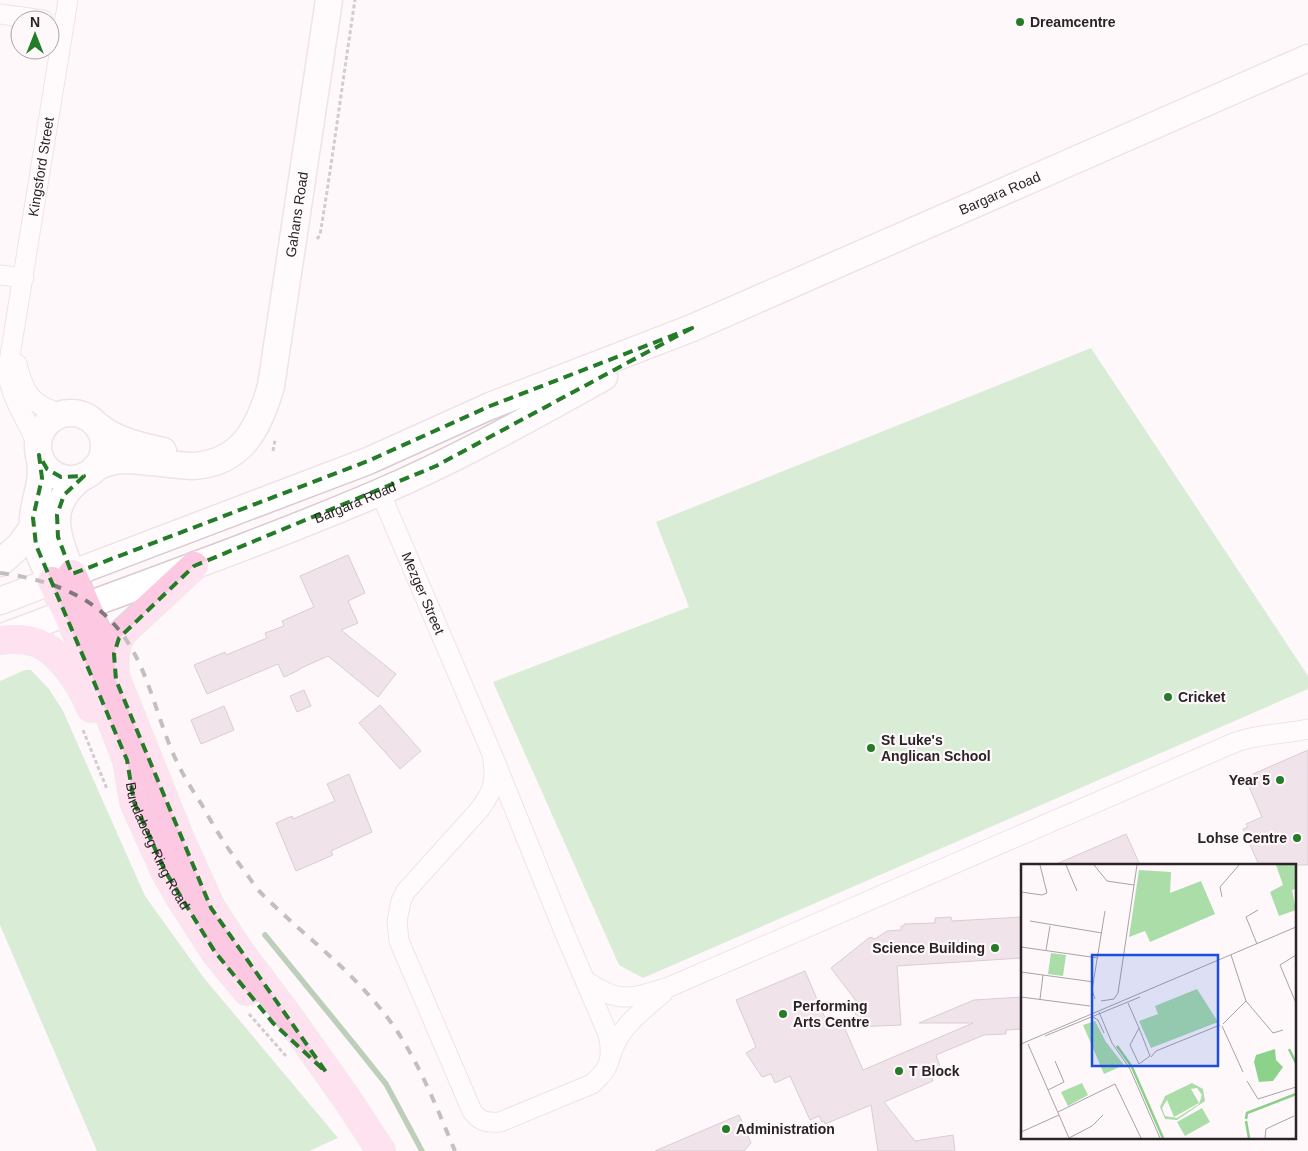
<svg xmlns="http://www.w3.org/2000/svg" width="1308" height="1151" viewBox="0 0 1308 1151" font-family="Arial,sans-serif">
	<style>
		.green { fill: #aadda8 }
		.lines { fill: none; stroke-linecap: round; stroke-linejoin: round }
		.stream { stroke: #6d9c6c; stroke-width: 5.5 }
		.building { fill: #ddcbd3; stroke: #aa99a0 }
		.street-casing { stroke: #dbc9d1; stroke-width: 21 }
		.secondary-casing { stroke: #dbc9d1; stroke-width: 29 }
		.primary-casing { stroke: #d9d8d8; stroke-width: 30 }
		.path { stroke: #9e979a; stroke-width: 3; stroke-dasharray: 4 2.5; stroke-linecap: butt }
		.street { stroke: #fff; stroke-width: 19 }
		.secondary { stroke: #fff; stroke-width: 26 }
		.primary { stroke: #fcc8e2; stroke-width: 28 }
		.rail { stroke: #7e787b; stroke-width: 4; stroke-dasharray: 9 9; stroke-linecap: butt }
		.marked { fill: none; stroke: #247b28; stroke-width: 4; stroke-dasharray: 10 6; stroke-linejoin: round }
		.poi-dot { fill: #247b28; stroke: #fff8fb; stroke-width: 2 }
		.labels { text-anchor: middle; stroke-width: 4.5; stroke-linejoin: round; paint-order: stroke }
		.poi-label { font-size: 14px; font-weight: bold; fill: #2a2427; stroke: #fff8fb; text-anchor: start }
		.street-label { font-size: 14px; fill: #2a2427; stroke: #fff8fb }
		.inset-river { fill: none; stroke: #8ad089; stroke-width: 2.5 }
		.inset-road { fill: none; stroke: #aaa3a6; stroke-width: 1 }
		.view { fill: #1d4ed8; fill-opacity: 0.15; stroke: #1d4ed8; stroke-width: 2.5 }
		.inset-edge { fill: none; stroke: #2a2427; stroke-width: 2.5 }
	</style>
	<rect width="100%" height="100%" fill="#fff8fb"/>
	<g class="green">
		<path d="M1091 348 1308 676V689L643 978 619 965 493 682 689 607 656 522Z"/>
		<path d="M25 670H31L49 689 63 711 145 896 204 978 338 1138 309 1151H97L0 925V681Z"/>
	</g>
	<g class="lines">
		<path class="stream" d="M265 935 354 1044 386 1084 422 1151"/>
	</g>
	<g class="building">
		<path d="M348 555 365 593 348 601 358 623 341 630 396 674 378 697 328 656 299 669V670L284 677 278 664 207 694 194 665 225 652 226 655 267 638 265 633 284 626 282 621 314 607 300 576Z"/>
		<path d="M304 690 311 706 297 712 290 696Z"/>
		<path d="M380 705 421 751 400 769 359 723Z"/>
		<path d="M224 706 234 730 201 744 191 720Z"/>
		<path d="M1308 750V865H1259L1243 829 1248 827 1246 824 1262 817 1247 782 1255 778 1253 774Z"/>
		<path d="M349 774 372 832 331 851 333 855 296 871 276 823 292 816 293 819 335 801 327 784Z"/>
		<path d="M1126 834 1140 865H1054Z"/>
		<path d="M951 917 952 921 1022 917V958L897 966 901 1025 855 1027 856 1001 831 968 870 937 875 939 887 931 901 930V926H904V924L935 923V918Z"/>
		<path d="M805 971 829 1027 842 1022 863 1070 973 1023H919L974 1000 1022 997V1029L1006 1030V1034L984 1035 936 1055 941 1069 930 1074 933 1081 884 1102 915 1141 953 1135 955 1151H878L871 1105 825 1124 824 1121 822 1122 819 1116 810 1120 790 1076 775 1083 771 1074 762 1077 746 1053 756 1047 736 1000Z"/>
		<path d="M739 1115 751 1143 744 1151H655Z"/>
	</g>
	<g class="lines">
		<defs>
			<g id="street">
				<path d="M0 14 43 20"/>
				<path d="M0 275 24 278"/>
				<path d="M17 364C24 394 32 406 63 414"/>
				<path id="s1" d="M38 448C29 420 8 398 8 368L68 0"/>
				<path id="s2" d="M380 492 492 754 565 934 608 1034C613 1057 611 1068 592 1084L500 1122C487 1123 480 1122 472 1111L399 941 397 921 401 901 406 891 480 809C495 789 496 778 492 754"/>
				<path d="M585 980C619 1005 632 998 669 987L1236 742C1260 734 1284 734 1308 729"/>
				<path d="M611 1055C619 1027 642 1011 663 993"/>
			</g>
			<g id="secondary">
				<circle cx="71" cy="446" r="33"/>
				<path d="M98 426C117 441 140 446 163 451"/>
				<path d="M39 455C45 481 35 494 33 518 31 541 42 561 52 581"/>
				<path id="s3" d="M95 468C115 457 129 460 151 462 164 463 179 466 193 466 242 463 259 428 271 386L329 0"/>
				<path d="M0 563 20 545 33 527"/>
				<path d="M72 574C57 535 43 505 84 476"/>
				<path id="s4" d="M0 601 368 461 490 406 692 328 1308 58"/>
				<path id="s5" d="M0 638C126 590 254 546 378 493 456 460 530 418 604 377"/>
			</g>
			<g id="primary">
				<path d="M72 574 94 624 180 839 211 908 237 948 286 1013 347 1099 381 1151"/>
				<path id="s6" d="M52 581 81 642 127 760 134 802 165 871 181 899 215 952 247 991"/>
				<path d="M0 640C33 636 47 643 68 668 78 681 85 693 91 708"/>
				<path d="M115 674C114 659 114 646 122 633L194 566"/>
			</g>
		</defs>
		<use href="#street" class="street-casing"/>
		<use href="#secondary" class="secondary-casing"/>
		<use href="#primary" class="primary-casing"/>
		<g class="path">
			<path d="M317 239 320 235C333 157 343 78 355 0"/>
			<path d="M273 451 275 440"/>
			<path d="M83 730 107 789"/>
			<path d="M249 1014 286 1056"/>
		</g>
		<use href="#street" class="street"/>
		<use href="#secondary" class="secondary"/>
		<use href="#primary" class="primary"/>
		<path class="rail" d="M0 573C38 578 80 590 108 618 148 656 154 715 177 762 184 777 193 791 202 805 215 829 229 851 246 873 251 880 256 888 262 894 298 930 340 961 373 1000 412 1043 433 1099 455 1151"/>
	</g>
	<path d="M0 0H1308V1151H0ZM692 328 436 466 194 566 119 638 114 654 116 680 211 908 326 1072 273 1023 215 952 165 871 134 802 127 760 36 545 33 518 42 478 39 455 47 469 61 477 84 476 64 495 57 515 58 537 72 574 368 461 490 406Z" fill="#fff8fb" fill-opacity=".55" fill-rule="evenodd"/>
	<path class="marked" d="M692 328 436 466 194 566 119 638 114 654 116 680 211 908 326 1072 273 1023 215 952 165 871 134 802 127 760 36 545 33 518 42 478 39 455 47 469 61 477 84 476 64 495 57 515 58 537 72 574 368 461 490 406Z"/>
	<g class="poi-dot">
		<circle cx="1020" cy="22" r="5"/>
		<circle cx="1168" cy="697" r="5"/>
		<circle cx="871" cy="748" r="5"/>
		<circle cx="1280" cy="780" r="5"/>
		<circle cx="1297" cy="838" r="5"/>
		<circle cx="995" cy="948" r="5"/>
		<circle cx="783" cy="1014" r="5"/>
		<circle cx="899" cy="1071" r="5"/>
		<circle cx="726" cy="1129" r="5"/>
	</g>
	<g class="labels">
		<g class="poi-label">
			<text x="1030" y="27">Dreamcentre</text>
			<text x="1178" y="702">Cricket</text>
			<text x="881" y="745">St Luke's<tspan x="881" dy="16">Anglican School</tspan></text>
			<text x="1270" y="785" text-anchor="end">Year 5</text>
			<text x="1287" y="843" text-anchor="end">Lohse Centre</text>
			<text x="985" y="953" text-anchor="end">Science Building</text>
			<text x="793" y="1011">Performing<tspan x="793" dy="16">Arts Centre</tspan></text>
			<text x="909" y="1076">T Block</text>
			<text x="736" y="1134">Administration</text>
		</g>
		<g class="street-label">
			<text dy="5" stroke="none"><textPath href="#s1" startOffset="290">Kingsford Street</textPath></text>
			<text dy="5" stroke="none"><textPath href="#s4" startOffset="1080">Bargara Road</textPath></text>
			<text dy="5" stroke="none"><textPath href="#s3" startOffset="394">Gahans Road</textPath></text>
			<text dy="5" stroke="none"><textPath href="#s5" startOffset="380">Bargara Road</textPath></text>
			<text dy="5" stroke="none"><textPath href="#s2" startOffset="110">Mezger Street</textPath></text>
			<text dy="5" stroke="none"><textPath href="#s6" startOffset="286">Bundaberg Ring Road</textPath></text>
		</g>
	</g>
	<g transform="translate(1021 864)">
		<rect width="275" height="275" fill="#fff8fb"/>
		<path d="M255 1H275V25L271 26 275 46 258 52 249 28 262 21ZM118 6 150 8 149 29 180 17 194 50 129 78 124 67 108 73ZM30 89 45 91 42 112 27 110ZM176 125 197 158 130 184 118 157 137 150 134 142ZM74 157 85 178 103 201 83 210 62 161ZM61 219 67 231 47 242 40 228ZM171 219 182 225 184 237 156 256 144 255 139 243 144 232ZM176 224 181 231 178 240 156 254 144 252 141 244 146 236 153 253 178 239 170 225ZM181 244 189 258 164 272 156 258Z" fill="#aadda8" fill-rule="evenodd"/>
		<path d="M254 185 255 196 262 203 252 217 238 218 233 198 235 191Z" fill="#8cd28a"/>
		<path class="inset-river" d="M96 182 111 203 142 274M268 185 275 199M225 255 226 249 275 230M225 257 228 274"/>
		<path class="inset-road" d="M45 1 56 27M73 1 86 17 113 21M0 28 21 31 26 29 19 1M201 33 199 23 218 1M9 57 81 69M236 80 225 53 237 46M0 83 77 94M25 86 29 62M210 91 225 137 252 169 262 166M275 91 259 101 275 139M0 108 73 118M0 133 69 142M19 135 22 111M74 135 71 126 84 47M80 137 93 135 97 129 116 1M107 139 118 164 129 192 118 200 109 181 118 164M78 148 91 179 109 205 139 274M72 153 77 156 83 169M202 160 225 137M201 162 222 208M24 172 119 133M0 180 275 63M7 180 48 274M130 193 135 187 199 161M226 217 237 235 275 223M27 226 43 218 34 197M37 248 94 220 120 274M0 268 38 251M48 274 71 262 82 251M244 274 245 265 273 252"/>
		<path class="view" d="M71 91H197V202H71Z"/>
		<rect width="275" height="275" class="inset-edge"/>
	</g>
	<g transform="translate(35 35)"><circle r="24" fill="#fff8fb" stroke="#aaa3a6"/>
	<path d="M0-4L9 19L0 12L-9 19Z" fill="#247b28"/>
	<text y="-8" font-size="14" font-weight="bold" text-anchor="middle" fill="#2a2427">N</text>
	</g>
</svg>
